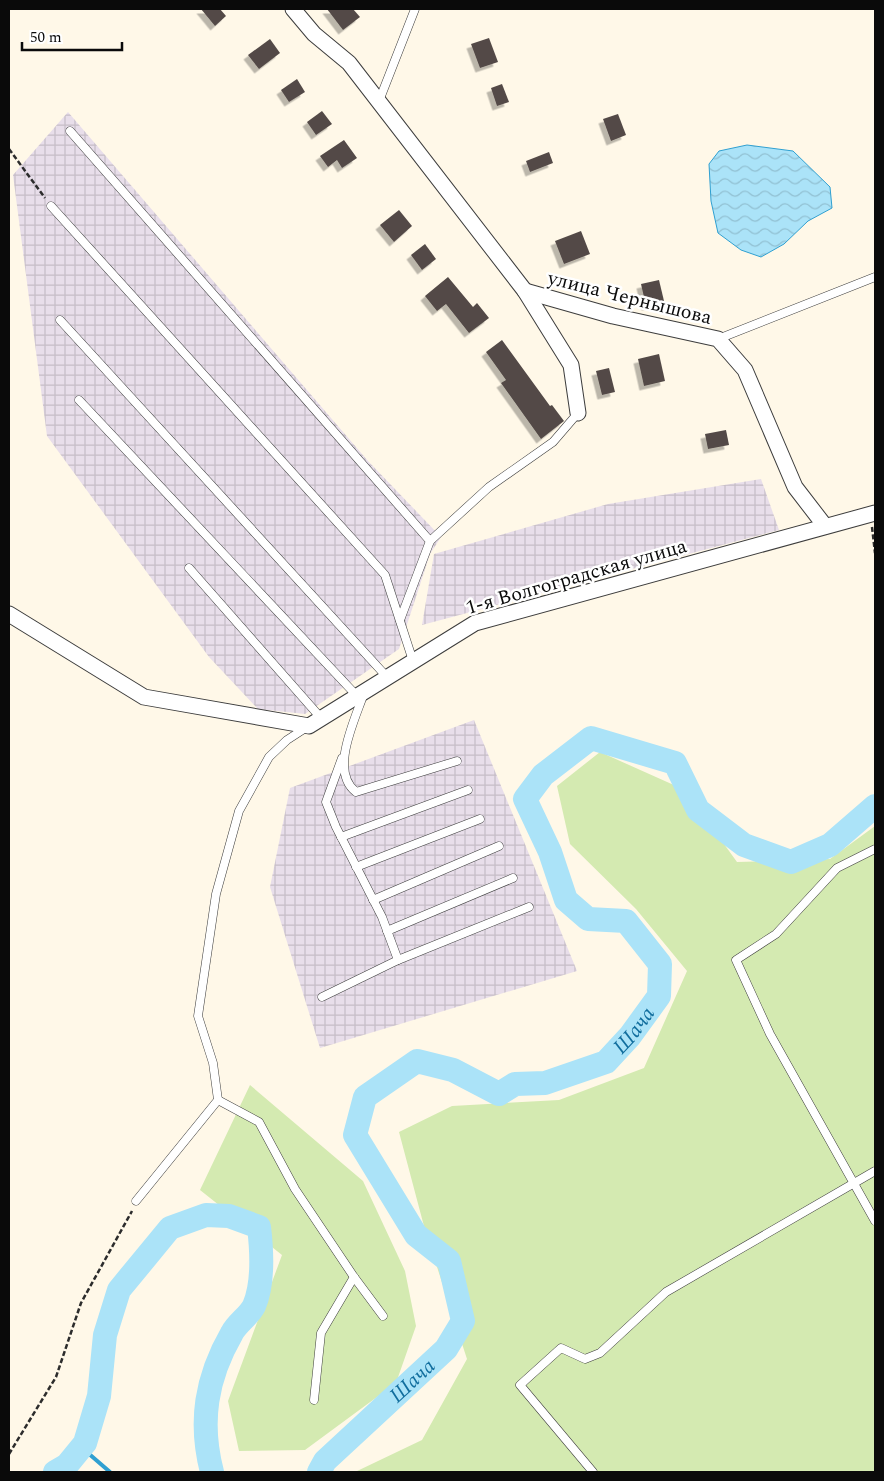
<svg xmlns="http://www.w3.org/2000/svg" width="884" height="1481" viewBox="0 0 884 1481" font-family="Spectral,serif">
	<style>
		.industrial { fill: url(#industrial-grid) }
		.park { fill: #d4eab1 }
		.water { fill: url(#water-waves); stroke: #30a0d1 }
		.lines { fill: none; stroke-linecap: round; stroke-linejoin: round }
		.stream { stroke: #30a0d1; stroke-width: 4 }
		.river { stroke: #abe3f8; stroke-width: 24 }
		.building { fill: #534a47; filter: url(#shadow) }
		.service-casing { stroke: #3d3d3d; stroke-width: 9 }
		.minor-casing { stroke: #3d3d3d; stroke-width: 17 }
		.path { stroke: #2c2c2c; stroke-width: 2.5; stroke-dasharray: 5 2.5; stroke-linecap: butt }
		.service { stroke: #fff; stroke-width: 8 }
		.minor { stroke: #fff; stroke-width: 15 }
		.labels { text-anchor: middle; stroke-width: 5; stroke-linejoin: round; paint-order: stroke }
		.street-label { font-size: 20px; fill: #0a0a0a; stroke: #fff }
		.water-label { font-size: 21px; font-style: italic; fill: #116e9e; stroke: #fff }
	</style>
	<defs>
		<pattern id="industrial-grid" width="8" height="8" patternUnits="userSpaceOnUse" patternTransform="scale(1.25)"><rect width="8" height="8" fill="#e8deea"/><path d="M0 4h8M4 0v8" fill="none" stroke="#c6bdc7"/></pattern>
		<pattern id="water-waves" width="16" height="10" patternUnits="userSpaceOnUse" patternTransform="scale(1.25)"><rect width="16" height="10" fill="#abe3f8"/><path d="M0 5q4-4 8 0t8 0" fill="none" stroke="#92c1d3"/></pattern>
		<filter id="shadow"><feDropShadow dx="-4.5" dy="4.5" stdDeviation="0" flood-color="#0004"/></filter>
	</defs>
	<rect width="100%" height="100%" fill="#fff8e8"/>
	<g class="industrial">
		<path d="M68 112 368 461 441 537 430 554 399 649 305 714 258 709 209 657 47 436 13 175Z"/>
		<path d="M761 479 779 530 422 625 434 554 608 504Z"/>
		<path d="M474 720 577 971 320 1048 270 887 290 788Z"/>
	</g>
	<g class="park">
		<path d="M600 752 685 790 737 862 830 859 875 826V1472H355L422 1440 467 1359 425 1230 399 1132 452 1106 559 1100 644 1068 687 971 636 909 570 844 557 786Z"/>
		<path d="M250 1085 363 1181 405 1271 416 1326 396 1383 305 1450 239 1451 228 1401 282 1255 200 1190Z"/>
	</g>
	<path class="water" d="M747 145 793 151 830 187 832 208 808 221 784 244 761 257 741 250 718 233 711 201 709 164 719 151Z"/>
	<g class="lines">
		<path class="stream" d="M81 1447 110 1472"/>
		<g class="river">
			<path d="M55 1472 67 1465 85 1443 99 1396 105 1335 119 1290 170 1228 206 1215 229 1216 259 1227C262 1252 264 1283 254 1306 249 1316 237 1323 232 1333 206 1378 199 1422 212 1472"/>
			<path id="s1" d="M319 1472 325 1461 446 1349 463 1321 449 1261 416 1235 355 1135 365 1097 417 1061 453 1070 499 1094 515 1084 545 1083 606 1062 630 1036 659 996 660 964 626 921 588 919 566 900 550 852 525 799 543 775 591 738 675 763 698 810 744 845 791 862 830 845 875 806"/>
		</g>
	</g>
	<g class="building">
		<path d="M201 9H220L226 16 215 26Z"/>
		<path d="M327 9H353L360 17 343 30Z"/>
		<path d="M489 38 498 62 480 68 471 44Z"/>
		<path d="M270 39 280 53 259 69 248 55Z"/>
		<path d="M297 79 305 92 289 102 281 90Z"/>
		<path d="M502 84 509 102 497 106 491 88Z"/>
		<path d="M322 111 332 124 316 135 307 122Z"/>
		<path d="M618 114 626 135 611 141 603 119Z"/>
		<path d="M344 140 357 158 342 168 337 160 328 167 320 156Z"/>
		<path d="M549 152 553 163 530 172 526 161Z"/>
		<path d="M399 210 412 226 394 242 380 225Z"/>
		<path d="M581 231 590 254 564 264 555 241Z"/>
		<path d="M425 244 436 259 422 270 411 255Z"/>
		<path d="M448 277 473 307 477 303 489 318 469 333 446 304 437 311 425 296Z"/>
		<path d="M659 280 664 301 646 306 641 284Z"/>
		<path d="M502 340 550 406 552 405 564 421 541 439 501 383 506 380 486 352Z"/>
		<path d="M659 354 665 381 644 386 638 359Z"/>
		<path d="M609 368 615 392 602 395 596 371Z"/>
		<path d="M726 430 729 445 708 449 705 434Z"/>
	</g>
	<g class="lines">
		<defs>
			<g id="service">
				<path d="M379 101 415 9"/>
				<path d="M70 131 430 541 400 620"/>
				<path d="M51 206 385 575 413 661"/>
				<path d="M60 320 387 677"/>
				<path d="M718 339 875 277"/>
				<path d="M79 400 357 696"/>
				<path d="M430 541 489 487 553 442 578 413"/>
				<path d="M189 568 321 718"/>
				<path d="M364 693C355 720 329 771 356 792L457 761"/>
				<path d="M342 758 326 802 336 827 382 917 398 960"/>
				<path d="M341 837 468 790"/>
				<path d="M875 849 837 868 776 934 736 960 770 1034 875 1221"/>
				<path d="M356 867 480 819"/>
				<path d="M373 900 499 846"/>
				<path d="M387 931 513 878"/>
				<path d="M322 997 398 960 529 907"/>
				<path d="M218 1100 259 1122 295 1189 354 1277 383 1316"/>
				<path d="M136 1201 218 1100 213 1063 198 1016 216 894 239 811 269 757 287 740 307 727"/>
				<path d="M314 1400 321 1333 354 1277"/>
				<path d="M593 1472 520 1385 561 1348 585 1359 600 1353 666 1292 875 1171"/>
			</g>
			<g id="minor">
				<path d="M293 9 314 34 349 63 525 291 571 365 578 413"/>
				<path d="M525 291 613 316 718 339 745 370 795 487 825 526"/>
				<path d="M9 614 144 697 309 726 475 623 875 513"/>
			</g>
		</defs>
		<use href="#service" class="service-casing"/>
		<use href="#minor" class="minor-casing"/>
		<g class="path">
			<path d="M9 149 45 198"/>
			<path d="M872 527 875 553"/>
			<path d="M9 1454 56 1377 81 1303 132 1211"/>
		</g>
		<use href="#service" class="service"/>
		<use href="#minor" class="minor"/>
	</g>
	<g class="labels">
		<g class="street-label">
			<text transform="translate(630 297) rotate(14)" y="7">улица Чернышова</text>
			<text transform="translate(576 576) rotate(-16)" y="7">1-я Волгоградская улица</text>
		</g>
		<g class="water-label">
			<text dy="7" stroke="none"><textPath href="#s1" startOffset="778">Шача</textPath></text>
			<text dy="7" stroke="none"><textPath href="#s1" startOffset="131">Шача</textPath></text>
		</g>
	</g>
	<rect width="884" height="1481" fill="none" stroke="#0a0a0a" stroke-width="20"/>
	<path d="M22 42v8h100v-8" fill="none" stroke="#0a0a0a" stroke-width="2.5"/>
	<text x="30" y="42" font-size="15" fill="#0a0a0a" stroke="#ffffff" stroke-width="4" paint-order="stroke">50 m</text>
</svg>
